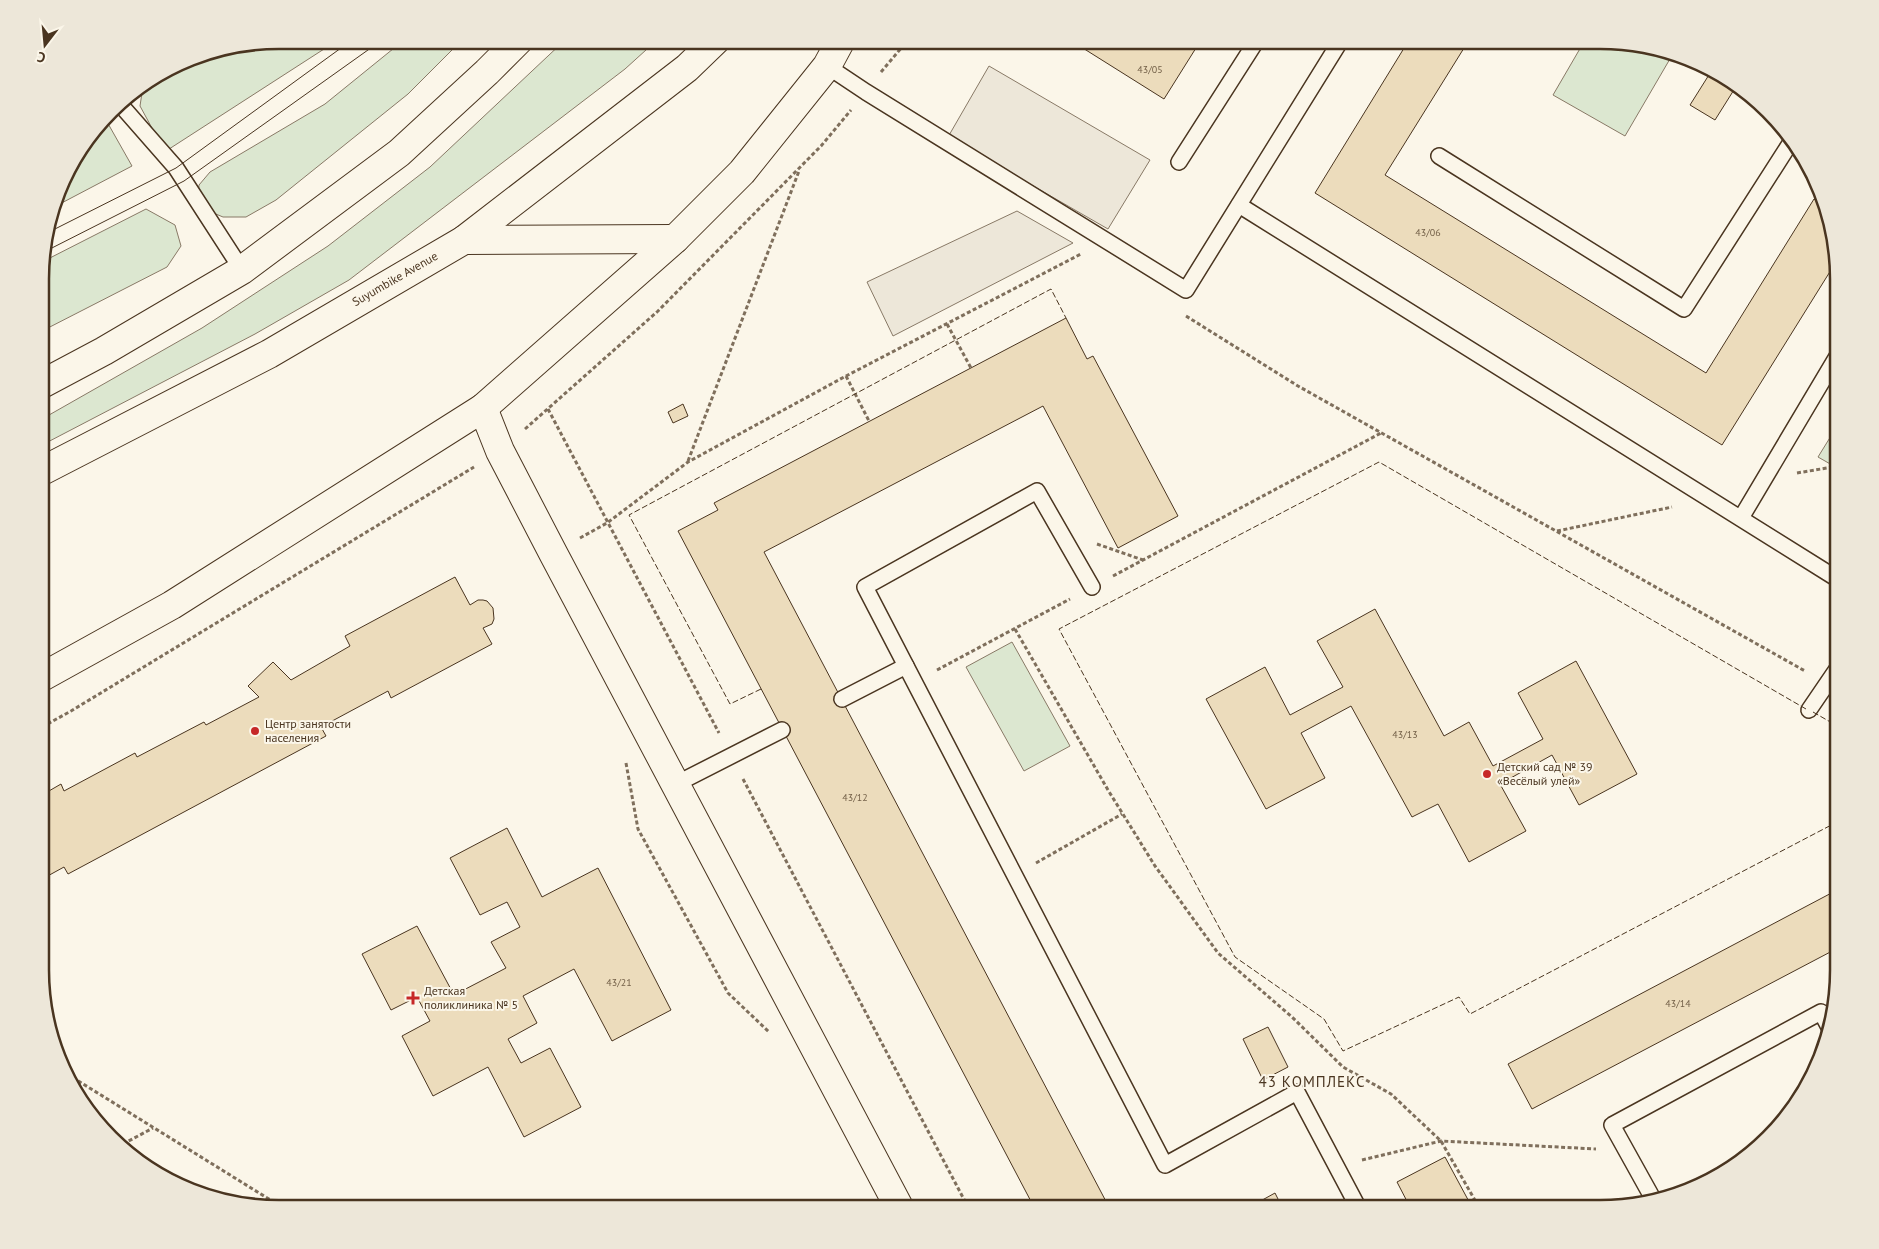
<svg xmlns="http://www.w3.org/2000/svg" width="1879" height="1249" viewBox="0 0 1879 1249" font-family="'PT Sans',sans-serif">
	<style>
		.green { fill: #dce7d0; stroke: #887966 }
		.parking { fill: #ede7d9; stroke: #887966 }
		.building { fill: #ecdcbc; stroke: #4a3520 }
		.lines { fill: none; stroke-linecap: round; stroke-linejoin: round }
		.lane-casing { stroke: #4a3520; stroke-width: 18 }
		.street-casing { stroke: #4a3520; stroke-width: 30 }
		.secondary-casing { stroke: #4a3520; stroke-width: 30 }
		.path { stroke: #7f6f5c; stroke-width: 3; stroke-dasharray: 4 2.5; stroke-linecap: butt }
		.lane { stroke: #fbf6e9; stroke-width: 15 }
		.street { stroke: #fbf6e9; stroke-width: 28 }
		.secondary { stroke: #fbf6e9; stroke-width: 28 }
		.tram { stroke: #4a3520; stroke-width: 1 }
		.fence { stroke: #4a3520; stroke-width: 1; stroke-dasharray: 6 2.5; stroke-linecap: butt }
		.poi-dot { fill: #c62828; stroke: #fbf6e9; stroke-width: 2 }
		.labels { text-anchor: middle; stroke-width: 4; stroke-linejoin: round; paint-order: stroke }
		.number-label { font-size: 10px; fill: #725f47 }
		.street-label { font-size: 12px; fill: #4a3520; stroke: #fbf6e9 }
		.poi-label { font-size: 12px; fill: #4a3520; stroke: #fbf6e9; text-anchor: start }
		.quarter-label { font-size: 15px; letter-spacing: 1px; fill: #4a3520; stroke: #fbf6e9 }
		.rim { fill: none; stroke: #4a3520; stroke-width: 2.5 }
	</style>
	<rect width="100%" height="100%" fill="#fbf6e9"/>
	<g class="green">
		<path d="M279 40H338L166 151 159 141 140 106 143 86 188 58Z"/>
		<path d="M404 40H462L408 94 276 200 246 217H223L204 209 198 199 199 185 210 172 325 104Z"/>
		<path d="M565 40H657L625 69 349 280 255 334 42 445V419L202 328 328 246 430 167Z"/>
		<path d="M1585 40H1600L1674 52 1625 136 1553 95Z"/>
		<path d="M106 120 132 166 54 207 65 173Z"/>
		<path d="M146 209 175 225 181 246 167 267 42 331V262Z"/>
		<path d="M1839 423V469L1818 457Z"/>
		<path d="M1012 642 1070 746 1024 771 966 667Z"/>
	</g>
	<g class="parking">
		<path d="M989 66 1150 160 1108 229 948 137Z"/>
		<path d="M1017 211 1073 243 893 336 867 282Z"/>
	</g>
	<g class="building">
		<path d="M1070 40H1201L1164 99Z"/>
		<path d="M1409 40H1469L1385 175 1706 373 1814 199 1820 203 1839 264V275L1831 270 1722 445 1315 193Z"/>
		<path d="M1712 70 1733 80 1737 85 1715 120 1690 105Z"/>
		<path d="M1066 318 1087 359 1093 356 1178 516 1118 548 1043 406 764 552 1110 1209H1035L678 531 718 510 714 503Z"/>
		<path d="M683 404 688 416 673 423 668 412Z"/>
		<path d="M455 577 470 605 478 600H483L487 601 493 608 494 619 492 624 483 628 492 644 391 698 388 691 321 727 326 736 68 874 64 867 44 878V887L42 893V795L61 784 64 791 135 753 137 757 204 722 206 725 259 697 248 686 273 662 291 680 350 646 345 636Z"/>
		<path d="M1375 609 1444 736 1469 722 1493 766 1543 739 1518 693 1576 661 1637 774 1579 805 1552 755 1500 784 1526 831 1469 862 1438 804 1412 817 1351 706 1301 733 1325 778 1266 809 1206 699 1265 667 1290 715 1343 687 1317 641Z"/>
		<path d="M507 828 542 897 598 868 671 1010 612 1041 574 969 523 996 537 1023 508 1039 521 1063 550 1048 581 1107 524 1137 488 1067 433 1096 402 1036 430 1021 417 997 391 1010 362 954 417 926 454 995 506 968 491 942 520 927 507 902 480 915 450 858Z"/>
		<path d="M1839 889V953L1836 949 1532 1109 1508 1064Z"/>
		<path d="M1268 1027 1288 1067 1263 1080 1243 1039Z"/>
		<path d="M1445 1157 1473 1209H1411L1397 1182Z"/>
		<path d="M1275 1193 1283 1209H1246Z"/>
	</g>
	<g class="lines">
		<defs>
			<g id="lane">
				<path d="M827 66 866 92 1186 290 1341 40"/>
				<path d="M119 103 176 168 242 270"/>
				<path d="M1439 156 1684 309 1791 142"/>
				<path d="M1179 162 1257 40"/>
				<path d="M1239 205 1839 580"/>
				<path d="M1741 518 1839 353"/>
				<path d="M1092 587 1037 491 865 587 1165 1165 1297 1092 1359 1209"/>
				<path d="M842 699 906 666"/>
				<path d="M1809 710 1839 666"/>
				<path d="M676 784 782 730"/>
				<path d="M1652 1197 1612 1125 1821 1012 1830 1029"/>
			</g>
			<g id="street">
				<path d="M464 240 675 239"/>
				<path d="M483 408 500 451 553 553 900 1209"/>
				<path d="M42 677 172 605 483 408 675 239 742 172 827 66 841 40"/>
			</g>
			<g id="secondary">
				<path d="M42 384 104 351 242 270 399 153 487 72 519 40"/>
				<path d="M42 471 269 354 464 240 687 68 716 40"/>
			</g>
		</defs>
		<use href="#lane" class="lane-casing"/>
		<use href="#street" class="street-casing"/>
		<use href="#secondary" class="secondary-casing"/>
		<g class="path">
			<path d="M881 72 908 40"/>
			<path d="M1186 316 1298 386 1805 671"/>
			<path d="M947 324 971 368"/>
			<path d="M846 376 869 421"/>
			<path d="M548 409 719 733"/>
			<path d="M525 429 658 311 821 146 851 110"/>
			<path d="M688 461 799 171"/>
			<path d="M1797 473 1839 466"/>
			<path d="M1557 531 1672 507"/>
			<path d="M580 538 607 523 688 462 846 376 1081 254"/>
			<path d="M1097 544 1143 560"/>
			<path d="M1113 576 1381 433"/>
			<path d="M1015 629 1108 790 1155 866 1218 953 1292 1017 1343 1067 1391 1094 1441 1141 1480 1209"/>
			<path d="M937 670 1070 599"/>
			<path d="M42 727 71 711 474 467"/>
			<path d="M626 763 638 829 728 993 769 1032"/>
			<path d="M743 779 969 1209"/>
			<path d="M1036 863 1122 814"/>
			<path d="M67 1074 285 1209"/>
			<path d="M123 1144 153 1128"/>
			<path d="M1362 1160 1441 1141 1596 1149"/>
			<path d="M142 1164 160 1176"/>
		</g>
		<use href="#lane" class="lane"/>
		<use href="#street" class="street"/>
		<use href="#secondary" class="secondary"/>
		<g class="tram">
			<path d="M47 233 176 168 352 40"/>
			<path d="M42 253 184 181 382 40"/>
		</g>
		<g class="fence">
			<path d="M761 689 730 704 629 515 1051 289 1066 318"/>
			<path d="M1806 709 1379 462 1059 629 1235 957 1324 1019 1343 1051 1459 997 1470 1014 1839 821"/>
			<path d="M1813 712 1839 727"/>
		</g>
	</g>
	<g class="poi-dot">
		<circle cx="255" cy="731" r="5"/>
		<circle cx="1487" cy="774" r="5"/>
		<path d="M410.5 990.5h5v5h5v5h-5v5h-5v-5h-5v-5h5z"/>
	</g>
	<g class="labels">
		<g class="number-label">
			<text x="1150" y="73">43/05</text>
			<text x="1428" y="236">43/06</text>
			<text x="1405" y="738">43/13</text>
			<text x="855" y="801">43/12</text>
			<text x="619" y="986">43/21</text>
			<text x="1678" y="1007">43/14</text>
		</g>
		<g class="street-label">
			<text transform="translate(395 279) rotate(-30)" y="4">Suyumbike Avenue</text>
		</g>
		<g class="poi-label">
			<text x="265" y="728">Центр занятости<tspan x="265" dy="14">населения</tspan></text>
			<text x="1497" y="771">Детский сад № 39<tspan x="1497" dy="14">«Весёлый улей»</tspan></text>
			<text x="424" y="995">Детская<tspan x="424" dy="14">поликлиника № 5</tspan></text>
		</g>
		<g class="quarter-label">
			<text x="1312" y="1087">43 КОМПЛЕКС</text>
		</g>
	</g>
	<path d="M0 0H1879V1249H0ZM279 49H1600A230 230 0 0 1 1830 279V970A230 230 0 0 1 1600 1200H279A230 230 0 0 1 49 970V279A230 230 0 0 1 279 49Z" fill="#ede7d9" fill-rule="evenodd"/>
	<path class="rim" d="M279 49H1600A230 230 0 0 1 1830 279V970A230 230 0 0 1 1600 1200H279A230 230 0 0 1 49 970V279A230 230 0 0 1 279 49Z"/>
	<g transform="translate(45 45) rotate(196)" stroke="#fbf6e9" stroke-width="4" paint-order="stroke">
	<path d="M0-4L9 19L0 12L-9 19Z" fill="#4a3520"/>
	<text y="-8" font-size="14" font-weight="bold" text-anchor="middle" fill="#4a3520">С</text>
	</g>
</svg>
